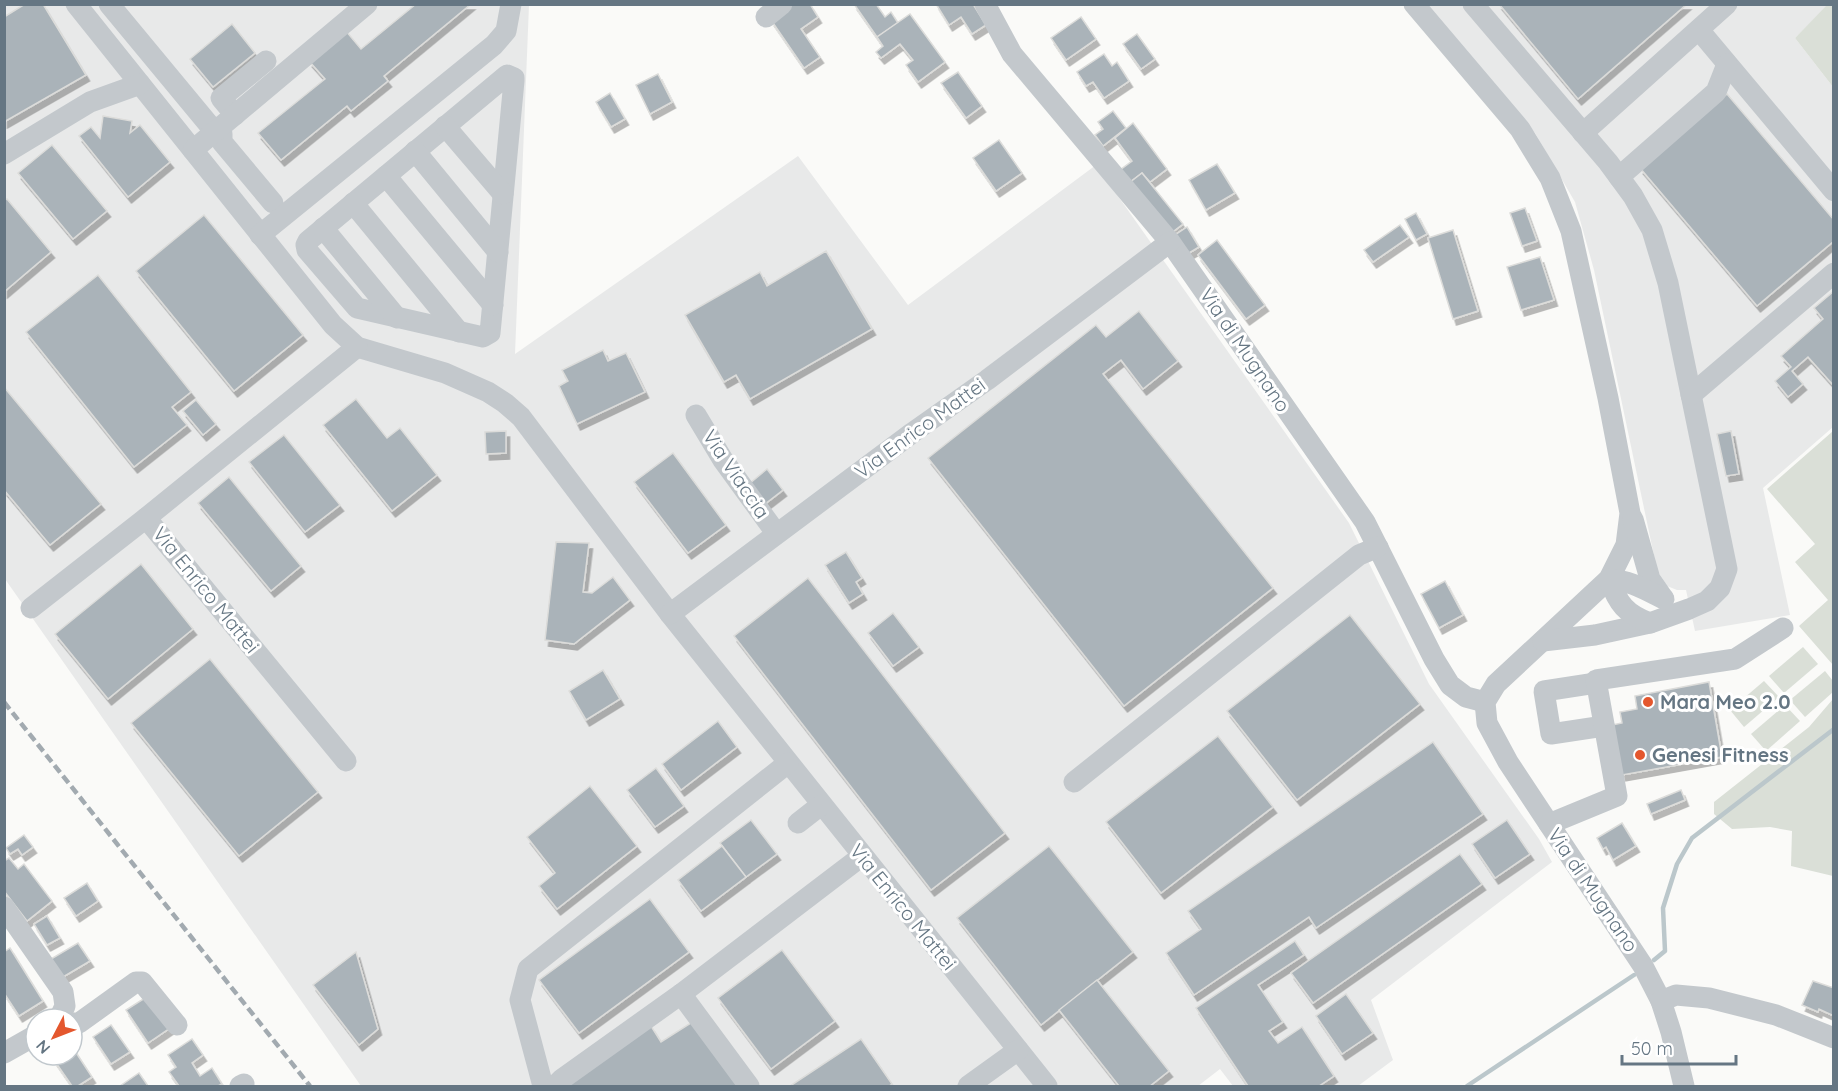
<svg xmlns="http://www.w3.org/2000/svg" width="1838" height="1091" viewBox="0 0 1838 1091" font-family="Quicksand,sans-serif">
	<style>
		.built { fill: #e8e9e9 }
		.green { fill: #dadfd7 }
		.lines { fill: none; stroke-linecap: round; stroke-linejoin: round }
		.stream { stroke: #bbc7cb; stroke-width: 4.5 }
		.building { fill: #aab3b9; stroke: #dcdcda; stroke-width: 1.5; filter: url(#shadow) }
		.minor { stroke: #c3c8cc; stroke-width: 21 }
		.rail { stroke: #a2aab0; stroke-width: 4.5; stroke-dasharray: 9 4.5; stroke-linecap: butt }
		.poi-dot { fill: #e4572e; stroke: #fff; stroke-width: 2 }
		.labels { text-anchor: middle; stroke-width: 6; stroke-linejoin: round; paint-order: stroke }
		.street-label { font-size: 20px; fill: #657683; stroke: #fff }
		.poi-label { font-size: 20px; font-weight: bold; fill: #657683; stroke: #fff; text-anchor: start }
	</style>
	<defs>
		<filter id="shadow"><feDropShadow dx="3.5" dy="6" stdDeviation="0" flood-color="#0004"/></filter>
	</defs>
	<rect width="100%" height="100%" fill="#fafaf8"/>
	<g class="built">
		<path d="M4 5H529L515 354 798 156 908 305 1096 165 1349 523 1429 684 1539 839 1552 862 1371 1000 1393 1060 1358 1086H1233L1220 1069 1198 1086H361L5 579Z"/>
		<path d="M1427 5H1828L1795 38 1833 87V427L1763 488 1790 615 1695 631 1686 590H1677L1667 586 1657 570 1594 270 1575 202 1535 133Z"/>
	</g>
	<g class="green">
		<path d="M1828 4 1833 5V87L1795 38Z"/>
		<path d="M1833 431 1834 664 1833 665 1799 626 1828 600 1795 562 1815 544 1767 489Z"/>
		<path d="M1803 647 1818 664 1784 693 1769 676Z"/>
		<path d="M1825 671 1833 681V692L1805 717 1790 700Z"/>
		<path d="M1764 681 1779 697 1744 727 1730 710Z"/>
		<path d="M1833 699V876L1791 866 1792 831 1770 827 1732 829 1714 814V802L1809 727Z"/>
		<path d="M1785 705 1800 721 1766 751 1751 734Z"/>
	</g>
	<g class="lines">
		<g class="stream">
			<path d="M1654 960 1665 951 1663 908 1677 864 1692 838 1834 729"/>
			<path d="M1467 1086 1634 975"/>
		</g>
	</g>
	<g class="building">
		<path d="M25 4H43L86 75 4 122V17Z"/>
		<path d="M416 4H471L384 76 388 81 351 111 347 106 281 160 258 133 325 79 309 61 346 31 361 49Z"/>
		<path d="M793 4H810L818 17 801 29 820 57 804 68 771 20Z"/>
		<path d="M854 4H876L885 17 891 12 898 23 877 37Z"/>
		<path d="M936 4H973L986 25 972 34 961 17 949 25Z"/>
		<path d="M1499 4H1687L1578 99Z"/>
		<path d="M910 14 945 62 918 82 906 65 913 60 900 44 881 58 876 52 883 46 877 37Z"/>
		<path d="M1081 17 1096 39 1066 60 1051 38Z"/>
		<path d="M232 24 255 53 213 87 190 59Z"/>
		<path d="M1137 34 1155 59 1141 69 1123 44Z"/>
		<path d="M1104 54 1112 66 1117 62 1129 81 1104 98 1093 82 1086 86 1077 72Z"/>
		<path d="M958 72 982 106 966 118 941 83Z"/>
		<path d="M658 74 672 102 650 114 636 85Z"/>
		<path d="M610 93 625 119 611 127 596 102Z"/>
		<path d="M1727 94 1834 220V241L1757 306 1640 168Z"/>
		<path d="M1113 111 1126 128 1103 146 1095 135 1103 129 1098 122Z"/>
		<path d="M103 116 132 121 130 133 140 125 170 162 128 197 79 136 91 127 100 138Z"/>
		<path d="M1133 123 1167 169 1150 182 1142 173 1129 183 1120 170 1132 161 1115 138Z"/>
		<path d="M999 140 1022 173 996 191 973 158Z"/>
		<path d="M52 145 107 211 73 239 18 173Z"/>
		<path d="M1217 164 1235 193 1206 210 1189 180Z"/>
		<path d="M1142 173 1183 224 1170 234 1129 183Z"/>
		<path d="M7 199 51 252 4 292V201Z"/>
		<path d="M1525 208 1537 241 1522 246 1510 213Z"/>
		<path d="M1416 213 1427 234 1416 240 1405 219Z"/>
		<path d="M204 215 303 335 234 391 136 271Z"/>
		<path d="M1400 225 1409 237 1373 262 1364 250Z"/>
		<path d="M1187 227 1199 247 1184 256 1172 237Z"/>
		<path d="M1453 230 1478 311 1453 319 1428 238Z"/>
		<path d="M1217 240 1265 305 1246 319 1198 255Z"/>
		<path d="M826 251 872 329 750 399 736 375 724 382 685 315 760 272 767 286Z"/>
		<path d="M1540 257 1554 300 1521 310 1507 267Z"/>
		<path d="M98 275 191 392 172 407 187 425 134 467 26 332Z"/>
		<path d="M1834 291V386L1808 357 1792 371 1803 384 1788 397 1775 381 1791 367 1781 356 1823 319 1814 308Z"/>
		<path d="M1139 311 1178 361 1143 389 1121 360 1103 374 1273 588 1124 706 928 458 1096 325 1106 337Z"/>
		<path d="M603 350 608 361 626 353 645 392 577 424 559 386 568 381 562 370Z"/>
		<path d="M4 387 101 504 50 545 4 490Z"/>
		<path d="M356 399 387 438 400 428 437 475 392 511 323 425Z"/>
		<path d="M196 400 216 424 203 435 183 411Z"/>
		<path d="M506 431V453L486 454 485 432Z"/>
		<path d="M1731 431 1739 474 1726 476 1717 434Z"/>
		<path d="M284 435 340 505 305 532 249 462Z"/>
		<path d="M673 453 726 525 688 553 634 482Z"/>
		<path d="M767 469 783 490 765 504 749 484Z"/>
		<path d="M229 477 301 566 271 591 198 503Z"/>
		<path d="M556 542 589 543 583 592 592 593 613 577 630 600 574 644 545 640Z"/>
		<path d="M846 552 862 578 856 582 863 594 849 603 825 565Z"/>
		<path d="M141 564 193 629 108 699 55 634Z"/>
		<path d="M808 578 1005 833 931 890 734 636Z"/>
		<path d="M1445 581 1463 615 1439 628 1421 594Z"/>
		<path d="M893 613 919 647 893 666 868 633Z"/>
		<path d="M1350 615 1420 704 1297 800 1227 711Z"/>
		<path d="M210 659 318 792 239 856 131 723Z"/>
		<path d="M603 670 620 699 586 720 569 691Z"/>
		<path d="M1709 682 1722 757 1622 775 1612 725 1622 723 1620 712 1637 709 1635 696Z"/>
		<path d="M718 721 737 747 681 790 662 764Z"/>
		<path d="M1218 736 1273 807 1161 893 1106 822Z"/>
		<path d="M1433 742 1483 814 1316 928 1309 917 1194 995 1166 953 1201 929 1188 911Z"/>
		<path d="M656 768 684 806 655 827 627 790Z"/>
		<path d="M590 786 637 846 557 909 539 886 555 873 527 837Z"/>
		<path d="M1681 790 1685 800 1651 814 1647 804Z"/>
		<path d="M751 820 777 854 746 877 720 843Z"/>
		<path d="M1507 820 1530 854 1495 878 1472 844Z"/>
		<path d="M1622 823 1636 846 1613 860 1606 847 1603 849 1597 838Z"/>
		<path d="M24 835 33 847 22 855 18 849 10 854 6 848Z"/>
		<path d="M722 846 746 877 701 911 678 880Z"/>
		<path d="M1049 846 1133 952 1041 1025 957 918Z"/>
		<path d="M1460 854 1482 884 1313 1003 1291 973Z"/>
		<path d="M9 858 18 869 24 864 52 901 27 921 4 891V861Z"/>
		<path d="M87 883 98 901 76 916 64 898Z"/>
		<path d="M650 899 689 952 579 1033 539 980Z"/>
		<path d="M47 916 60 938 47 945 34 924Z"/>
		<path d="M1295 941 1304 955 1258 985 1283 1022 1269 1031 1278 1043 1302 1027 1334 1076 1319 1086H1248L1196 1008Z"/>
		<path d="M78 943 90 961 63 977 51 959Z"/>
		<path d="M10 948 43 1001 19 1016 4 993V952Z"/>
		<path d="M782 950 835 1021 771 1069 718 998Z"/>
		<path d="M356 952 378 1029 359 1045 313 985Z"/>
		<path d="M1097 980 1169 1071 1150 1086H1119L1059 1010Z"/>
		<path d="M1813 981 1834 988V1016L1819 1009 1818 1012 1802 1005Z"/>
		<path d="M1346 994 1373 1033 1342 1054 1316 1016Z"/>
		<path d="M148 996 170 1028 148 1043 126 1010Z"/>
		<path d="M697 1019 741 1086H570L566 1080 651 1026 661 1042Z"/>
		<path d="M111 1025 130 1052 111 1064 93 1037Z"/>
		<path d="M192 1039 203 1055 192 1063 200 1076 212 1068 222 1084 218 1086H179L169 1072 176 1067 168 1055Z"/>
		<path d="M861 1039 892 1084 889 1086H790Z"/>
		<path d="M73 1048 92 1077 78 1086H72L54 1060 62 1055H72Z"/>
		<path d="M139 1073 148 1086H120Z"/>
	</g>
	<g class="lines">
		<g class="minor">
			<path d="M76 4 333 325 357 347 445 373 488 392 505 403 521 417 670 614 1047 1086"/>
			<path d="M109 4 215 132"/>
			<path d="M985 4 1012 54 1170 242 1365 522 1434 659 1450 685 1466 697 1485 702"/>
			<path d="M1414 4 1520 129 1550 178 1571 231 1608 398 1630 513 1626 545 1609 579 1496 684 1485 702 1487 723 1508 762 1643 966 1661 1001 1671 1032 1684 1086"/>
			<path d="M1473 4 1608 162 1633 196 1652 230 1668 283 1727 569 1720 588 1707 601 1689 609 1650 623 1595 635 1543 641"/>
			<path d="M766 17 782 4"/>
			<path d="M1699 30 1834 191"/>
			<path d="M507 75 514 78V81L490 333 483 337 357 308 307 250 306 245 308 241Z"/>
			<path d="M235 115 221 98 266 61"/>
			<path d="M445 126 503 194"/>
			<path d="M218 129 222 134V142L273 203"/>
			<path d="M1583 133 1727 4"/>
			<path d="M193 150 367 4"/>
			<path d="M415 151 498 252"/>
			<path d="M4 154 90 102 140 84"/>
			<path d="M386 176 493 305"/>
			<path d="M1619 177 1716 92 1727 64"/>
			<path d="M353 203 459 332"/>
			<path d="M323 228 397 318"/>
			<path d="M260 235 494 45 506 31 511 4"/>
			<path d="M1691 395 1834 273"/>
			<path d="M696 415 723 460 776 533"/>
			<path d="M146 518 346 761"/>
			<path d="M1633 519 1650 579 1663 598"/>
			<path d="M31 608 146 518 357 347"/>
			<path d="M670 614 912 433 987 380 1170 242"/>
			<path d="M1650 623C1626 614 1618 604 1609 579 1629 580 1646 590 1664 599"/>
			<path d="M1596 683 1544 691 1551 734 1604 726"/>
			<path d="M1074 782 1359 555 1378 547"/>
			<path d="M798 823 821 805"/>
			<path d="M1549 824 1617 796 1596 680 1735 659 1783 628"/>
			<path d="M4 907 63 992 65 1006 59 1019"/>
			<path d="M681 994 862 856"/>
			<path d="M1661 1001 1676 995 1709 998 1776 1015 1834 1038"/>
			<path d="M72 1023H79L136 982H142L177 1025"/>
			<path d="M4 1053 36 1035"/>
			<path d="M240 1086 244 1084"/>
			<path d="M543 1086 520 1000 528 969 788 763"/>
			<path d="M555 1086 562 1079 681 994 749 1086"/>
			<path d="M968 1086 1018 1050"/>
		</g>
		<path class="rail" d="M4 702 310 1086"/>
	</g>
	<g class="poi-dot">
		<circle cx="1648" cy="702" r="6"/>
		<circle cx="1640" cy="755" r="6"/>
	</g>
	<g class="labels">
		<g class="street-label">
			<text transform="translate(1245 350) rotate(56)" y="7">Via di Mugnano</text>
			<text transform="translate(920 428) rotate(-36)" y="7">Via Enrico Mattei</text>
			<text transform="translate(736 474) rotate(56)" y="7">Via Viaccia</text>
			<text transform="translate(206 590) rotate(51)" y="7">Via Enrico Mattei</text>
			<text transform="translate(1593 890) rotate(56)" y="7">Via di Mugnano</text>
			<text transform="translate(903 907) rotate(51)" y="7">Via Enrico Mattei</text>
		</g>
		<g class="poi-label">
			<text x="1660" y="709">Mara Meo 2.0</text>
			<text x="1652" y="762">Genesi Fitness</text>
		</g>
	</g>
	<rect width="1838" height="1091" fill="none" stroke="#657683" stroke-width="12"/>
	<g transform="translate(54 1037) rotate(228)"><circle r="28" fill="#ffffff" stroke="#c1c8cd" stroke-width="1.5"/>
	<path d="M0-4.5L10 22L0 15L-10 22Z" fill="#e4572e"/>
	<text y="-9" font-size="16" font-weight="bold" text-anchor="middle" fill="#657683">N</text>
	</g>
	<path d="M1622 1055v9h114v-9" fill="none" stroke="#657683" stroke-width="3"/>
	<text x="1631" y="1055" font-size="18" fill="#657683" stroke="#ffffff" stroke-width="4.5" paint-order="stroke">50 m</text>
</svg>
